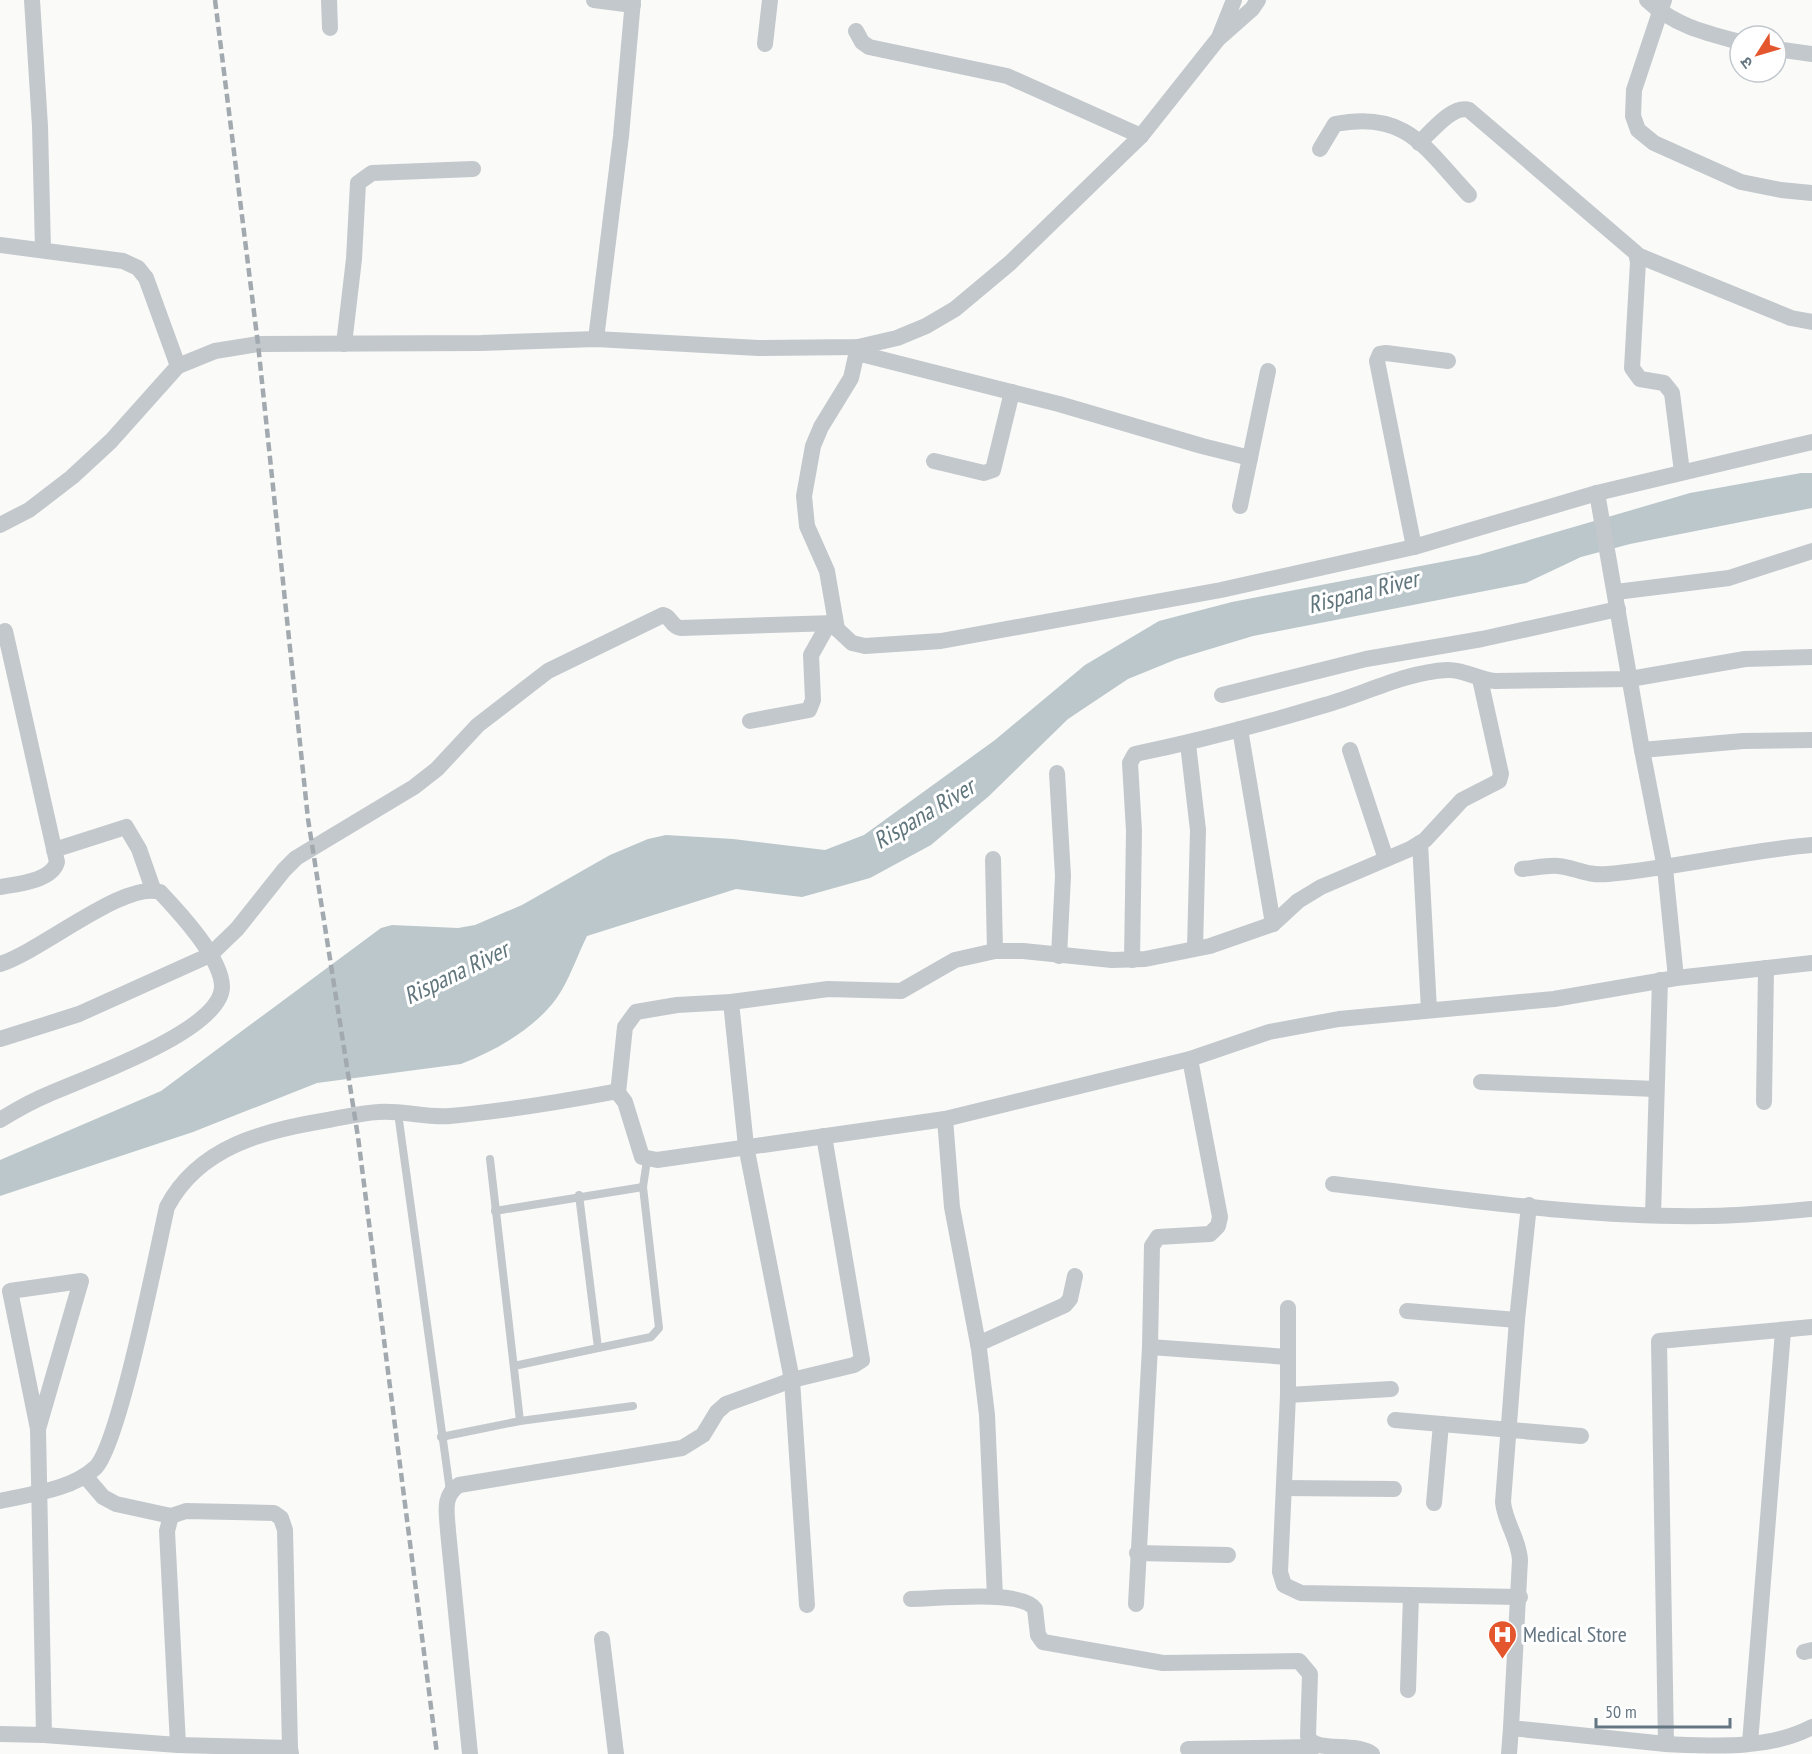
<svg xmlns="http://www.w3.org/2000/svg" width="1812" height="1754" viewBox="0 0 1812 1754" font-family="'PT Sans Narrow','Noto Sans Devanagari',sans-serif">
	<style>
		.water { fill: #bbc7cb }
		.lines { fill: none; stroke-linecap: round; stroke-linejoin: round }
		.service { stroke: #c3c8cc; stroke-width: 8 }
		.minor { stroke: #c3c8cc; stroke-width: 16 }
		.rail { stroke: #a2aab0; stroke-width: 4.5; stroke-dasharray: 9 4.5; stroke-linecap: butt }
		.labels { text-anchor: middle; stroke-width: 6; stroke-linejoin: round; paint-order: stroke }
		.poi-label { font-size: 22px; fill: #657683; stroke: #fff; text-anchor: start }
		.water-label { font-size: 24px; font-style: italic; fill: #60757c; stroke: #fff }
	</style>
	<rect width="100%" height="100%" fill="#fafaf8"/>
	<path class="water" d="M1801 473H1812V508L1630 544 1581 557 1526 583 1253 636 1177 659 1128 679 1068 719 989 796 931 845 870 878 802 897 736 889 587 936C577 956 569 981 556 999 534 1029 495 1051 461 1064L317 1083 193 1132 0 1196V1160L161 1091 381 928 392 925 458 928 475 925 522 905 610 855 648 839 666 835 733 839 825 850 864 835 995 740 1085 665 1159 621 1232 602 1478 555 1690 493Z"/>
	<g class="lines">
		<g class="service">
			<path d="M398 1113 450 1491"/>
			<path d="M490 1159 520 1421"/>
			<path d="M495 1211 643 1187"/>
			<path d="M598 1348 651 1337 659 1328 643 1187 647 1160"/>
			<path d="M514 1366 598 1348 579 1195"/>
			<path d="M441 1437 520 1421 633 1406"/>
		</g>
		<g class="minor">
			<path d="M32 0 40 126 43 250"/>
			<path d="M329 0 330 28"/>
			<path d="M594 0 633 5"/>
			<path d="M1647 0C1673 25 1706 33 1740 42"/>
			<path d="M1664 0 1634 90 1633 116 1638 130 1654 143 1741 182 1781 190 1812 193"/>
			<path d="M856 31 862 42 869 47 1007 76 1141 136"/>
			<path d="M1220 35 1234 0"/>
			<path d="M765 44 770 0"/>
			<path d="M1776 49 1812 54"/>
			<path d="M1419 143C1431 132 1453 104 1469 110L1636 253 1638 262 1632 368 1640 379 1664 383 1672 393 1682 472"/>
			<path d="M1320 149 1335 124C1407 110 1425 148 1469 195"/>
			<path d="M0 245 123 261 138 268 146 278 178 366"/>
			<path d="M1637 255 1791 318 1812 322"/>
			<path d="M596 339 621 136 633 0"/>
			<path d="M344 344 354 259 358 183 372 173 473 169"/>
			<path d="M858 347 851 378 821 427 813 446 804 496 807 526 827 571 837 629 852 643 865 646 941 641 1221 590 1414 547 1597 493 1812 442"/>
			<path d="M857 353 1059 404 1202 446 1250 458"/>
			<path d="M934 461 984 473 993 470 1012 392"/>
			<path d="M1597 493 1642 750 1743 741 1812 740"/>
			<path d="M1240 506 1268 371"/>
			<path d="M0 525 29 510 72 477 111 441 178 366 215 351 258 344 481 343 596 339 758 348 858 347 897 338 926 326 955 309 1010 263 1141 136 1218 39 1252 9 1258 0"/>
			<path d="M1414 547 1377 361 1380 354 1386 353 1448 361"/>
			<path d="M1616 592 1729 578 1812 551"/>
			<path d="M1222 695 1366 659 1482 639 1618 609"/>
			<path d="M750 721 809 710 813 700 811 655 829 623"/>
			<path d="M1240 729 1273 924"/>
			<path d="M1188 744 1198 830 1195 948"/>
			<path d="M1350 750 1386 859"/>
			<path d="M1642 750 1665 868 1676 978"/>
			<path d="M1057 773 1063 876 1059 956"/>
			<path d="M1420 843 1429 1010"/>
			<path d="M54 850 126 827 139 849 153 889"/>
			<path d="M993 859 995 951"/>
			<path d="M1522 869C1534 868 1547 865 1558 866 1577 868 1586 876 1608 874 1676 868 1743 851 1812 845"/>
			<path d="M0 887C17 884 52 881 57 862L5 631"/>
			<path d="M1132 960 1134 831 1130 763 1135 754C1199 741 1262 724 1325 705 1364 694 1406 672 1447 670 1464 669 1479 680 1495 681L1630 679 1745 659 1812 657"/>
			<path d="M0 964C40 952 125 880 160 892 179 912 222 958 222 987 221 1031 85 1078 49 1094 32 1101 16 1110 0 1120"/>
			<path d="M731 1002 746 1146 792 1380 807 1605"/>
			<path d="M0 1039 79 1014 210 955 237 929 284 870 296 858 414 787 437 769 478 725 548 671 663 615C671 616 671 627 681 628L835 623"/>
			<path d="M1481 1082 1656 1089"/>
			<path d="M618 1093 625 1027 636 1012 677 1005 731 1002 828 989 901 991 955 960 995 951H1023L1112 960 1145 959 1210 946 1273 924 1298 901 1321 887 1410 849 1425 840 1462 800 1499 781 1501 774 1480 679"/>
			<path d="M1764 1102 1766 968"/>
			<path d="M945 1119 952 1207 979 1349 987 1415 995 1597"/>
			<path d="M1333 1184C1457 1198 1583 1218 1707 1216 1742 1216 1777 1212 1812 1209"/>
			<path d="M1529 1205 1517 1320 1503 1502C1505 1523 1519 1539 1520 1560L1511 1728 1666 1744 1659 1341 1812 1327"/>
			<path d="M1653 1215 1660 980"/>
			<path d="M1288 1308V1395L1280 1572 1284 1585 1301 1593 1520 1597"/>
			<path d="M1407 1311 1517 1320"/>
			<path d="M978 1344 1065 1305 1070 1299 1075 1276"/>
			<path d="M1150 1347 1288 1357"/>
			<path d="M1288 1395 1391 1389"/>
			<path d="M1395 1420 1581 1436"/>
			<path d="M85 1476 103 1497 116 1504 171 1516 186 1511 274 1513 281 1518 285 1530 290 1748"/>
			<path d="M1284 1488 1394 1489"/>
			<path d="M0 1501C30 1494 71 1490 95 1468 119 1446 157 1251 167 1207 199 1146 266 1130 328 1120 345 1117 361 1113 378 1112 402 1110 426 1118 450 1116 504 1111 560 1102 613 1092L618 1093 625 1102 642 1157 657 1160 945 1119 1190 1059 1269 1032 1339 1019 1554 999 1676 978 1812 963"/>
			<path d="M1434 1503 1441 1424"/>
			<path d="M1137 1553 1228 1555"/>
			<path d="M911 1599C936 1599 1021 1589 1035 1609L1038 1635 1043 1642 1163 1663 1299 1661 1310 1674 1308 1736C1314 1754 1354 1741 1372 1754"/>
			<path d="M1136 1604 1150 1347 1152 1246 1158 1237 1210 1234 1218 1226 1220 1217 1190 1059"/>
			<path d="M602 1639 616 1754"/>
			<path d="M1804 1652 1812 1650"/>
			<path d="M1408 1690 1411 1595"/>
			<path d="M0 1734 44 1735 38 1429 10 1291 81 1281 38 1429"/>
			<path d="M44 1735 178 1745 167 1531 171 1516"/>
			<path d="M1750 1743 1783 1331"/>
			<path d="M1666 1744C1714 1746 1768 1750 1812 1727"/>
			<path d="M178 1745 290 1748 291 1754"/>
			<path d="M1188 1749 1314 1747"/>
			<path d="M470 1754 448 1531C447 1513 442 1496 459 1485L682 1448 703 1435 717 1412 726 1404 792 1380 854 1365 862 1360 824 1136"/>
			<path d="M1509 1754 1511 1728"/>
		</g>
		<path class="rail" d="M215 0 258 344 308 819 358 1137 437 1754"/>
	</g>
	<defs>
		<symbol id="hospital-pin" viewBox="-11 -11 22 30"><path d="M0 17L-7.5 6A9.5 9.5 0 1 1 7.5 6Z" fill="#e4572e" stroke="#fff"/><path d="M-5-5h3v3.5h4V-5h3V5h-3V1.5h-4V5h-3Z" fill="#fff"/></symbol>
	</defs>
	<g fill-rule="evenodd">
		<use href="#hospital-pin" x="1486" y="1618" width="33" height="45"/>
	</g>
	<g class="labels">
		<g class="poi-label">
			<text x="1523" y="1642">Medical Store</text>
		</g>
		<g class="water-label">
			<text transform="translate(1363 592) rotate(-14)" y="8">Rispana River</text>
			<text transform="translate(924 814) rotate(-31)" y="8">Rispana River</text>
			<text transform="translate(456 973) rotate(-26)" y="8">Rispana River</text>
		</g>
	</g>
	<g transform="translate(1758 54) rotate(233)"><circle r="28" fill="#ffffff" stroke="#c1c8cd" stroke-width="1.5"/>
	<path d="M0-4.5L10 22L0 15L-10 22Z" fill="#e4572e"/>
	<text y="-9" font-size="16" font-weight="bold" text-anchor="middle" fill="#657683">उ</text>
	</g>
	<path d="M1596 1718v9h134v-9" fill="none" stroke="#657683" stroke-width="3"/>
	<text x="1605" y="1718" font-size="18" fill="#657683" stroke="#ffffff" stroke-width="4.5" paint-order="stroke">50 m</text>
</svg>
